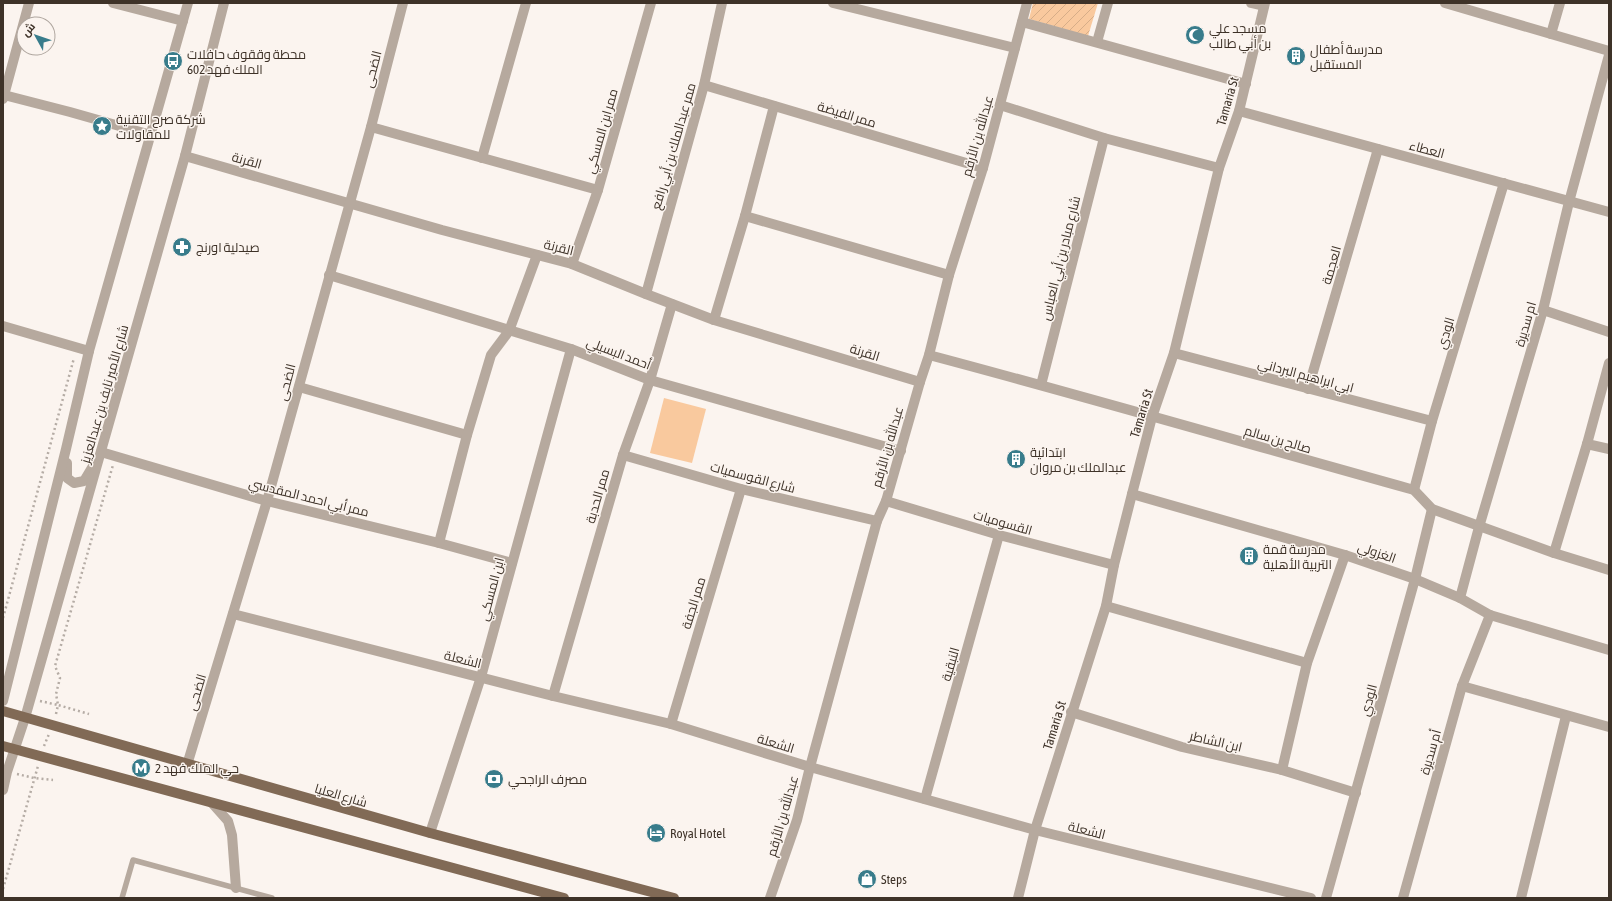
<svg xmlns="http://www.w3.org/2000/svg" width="1612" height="901" viewBox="0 0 1612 901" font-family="'Asap Condensed',Cairo,sans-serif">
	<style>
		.grass { fill: #f9c99e }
		.garden { fill: url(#garden-furrows) }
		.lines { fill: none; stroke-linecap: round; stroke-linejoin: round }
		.path { stroke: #b5aca5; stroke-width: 2.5; stroke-dasharray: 2 3; stroke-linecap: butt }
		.service { stroke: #b6a99e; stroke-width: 5.5 }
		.minor { stroke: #b6a99e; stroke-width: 10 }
		.tertiary { stroke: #b6a99e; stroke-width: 10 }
		.primary { stroke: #816a56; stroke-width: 10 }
		.labels { text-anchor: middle; stroke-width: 3; stroke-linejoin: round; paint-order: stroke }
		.poi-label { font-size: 13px; fill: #3e3228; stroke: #fbf4ef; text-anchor: start }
		.street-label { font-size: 13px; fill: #3e3228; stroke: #fbf4ef }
	</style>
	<defs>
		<pattern id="garden-furrows" width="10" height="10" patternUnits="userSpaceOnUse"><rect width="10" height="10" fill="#f9c99e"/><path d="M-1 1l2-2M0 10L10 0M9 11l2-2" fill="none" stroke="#d6ad88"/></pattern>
	</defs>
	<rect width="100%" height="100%" fill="#fbf4ef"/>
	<path class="grass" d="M664 398 706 409 692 463 650 453Z"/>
	<path class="garden" d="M1033 3H1098L1088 36 1029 19Z"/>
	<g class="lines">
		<g class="path">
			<path d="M3 618 74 358"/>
			<path d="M40 701 58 705 56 694 60 678 55 666 113 465"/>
			<path d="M56 714 58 705 89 714"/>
			<path d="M44 746 49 734"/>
			<path d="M17 774 34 778 53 780"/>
			<path d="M3 889 38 766"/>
		</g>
		<path class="service" d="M122 898 133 860 272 898"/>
		<g class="minor">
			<path d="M113 3 183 21"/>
			<path d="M833 3 1015 48"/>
			<path d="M1251 3 1264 6"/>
			<path d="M1445 3 1609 51"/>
			<path d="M1022 22 1246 84"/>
			<path d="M1551 34 1560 3"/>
			<path d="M1097 42 1108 3"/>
			<path d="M704 85 983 168"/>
			<path d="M4 95 70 112 151 135"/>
			<path d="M3 99 29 3"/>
			<path d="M1000 105 1104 138 1219 168"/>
			<path d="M1239 111 1609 212"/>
			<path d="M371 127 598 190"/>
			<path d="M185 156 442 230 572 264 646 294 714 320 920 382"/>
			<path d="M482 158 526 3"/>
			<path d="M745 216 949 275"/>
			<path d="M572 264 598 190 651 3"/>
			<path d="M329 275 571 349 650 380 901 451"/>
			<path d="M646 294 704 85 722 3"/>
			<path d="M1543 310 1609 332"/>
			<path d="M714 320 745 216 774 106"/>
			<path d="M3 326 89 351"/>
			<path d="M1174 353 1432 421"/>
			<path d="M929 355C1091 398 1252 445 1414 490L1432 509 1554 553 1609 570"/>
			<path d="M1041 385 1104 138"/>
			<path d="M299 387 467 435"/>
			<path d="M1308 389 1378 149"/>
			<path d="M1587 444 1609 449"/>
			<path d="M101 452 267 501 439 543 512 563"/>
			<path d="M623 455 741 489 877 521"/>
			<path d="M1414 490 1432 421 1504 183"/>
			<path d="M1132 494 1345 555 1415 579 1460 598 1490 615 1609 650"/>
			<path d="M886 501 999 535 1114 565"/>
			<path d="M439 543 467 435 491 355 509 331 537 255"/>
			<path d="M1554 553 1587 444 1609 363"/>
			<path d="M1460 598 1479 527 1543 310 1569 202 1609 55"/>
			<path d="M1106 606 1307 663"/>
			<path d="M233 614 553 696 671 724 810 767 1035 830 1311 898"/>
			<path d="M1462 686 1609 727"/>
			<path d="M553 696 623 455 650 380 672 304"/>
			<path d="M1071 712 1182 747 1282 770 1356 793"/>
			<path d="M671 724 741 489"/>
			<path d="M187 765 267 501 371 127 403 3"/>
			<path d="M1282 770 1307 663 1345 555"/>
			<path d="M925 799 999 535"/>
			<path d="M212 803 228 821 232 835 236 888"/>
			<path d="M430 833 481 677 571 349"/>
			<path d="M770 898 797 820 810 767 877 521 886 501 920 382 929 355 949 275 983 168 1027 3"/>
			<path d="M1018 898 1035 830 1106 606 1114 565 1132 494 1152 417 1174 353 1219 168 1239 111 1265 3"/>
			<path d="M1326 898 1415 579 1432 509"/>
			<path d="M1403 898 1462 686 1490 615"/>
			<path d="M1521 898 1566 716"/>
		</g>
		<g class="tertiary">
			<path d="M67 463V478L74 483 84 481 93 466"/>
			<path d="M3 701 66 449 89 351 188 3"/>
			<path d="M3 790 7 772 25 718 185 156 224 3"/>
		</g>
		<g class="primary">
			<path d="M3 711 430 833 674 898"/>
			<path d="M3 746 564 898"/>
		</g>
	</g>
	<defs>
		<symbol id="mosque-disc" viewBox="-11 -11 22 22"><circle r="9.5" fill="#387c8b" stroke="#fbf4ef"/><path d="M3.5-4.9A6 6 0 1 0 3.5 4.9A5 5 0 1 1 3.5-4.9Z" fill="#fff"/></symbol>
		<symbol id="building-disc" viewBox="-11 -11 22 22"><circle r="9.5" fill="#387c8b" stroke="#fbf4ef"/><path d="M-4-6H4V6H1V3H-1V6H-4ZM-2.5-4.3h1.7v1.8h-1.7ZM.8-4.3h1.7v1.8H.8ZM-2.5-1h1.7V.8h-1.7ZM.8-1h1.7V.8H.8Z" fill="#fff"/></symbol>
		<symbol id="bus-disc" viewBox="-11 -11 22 22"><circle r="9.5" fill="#387c8b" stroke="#fbf4ef"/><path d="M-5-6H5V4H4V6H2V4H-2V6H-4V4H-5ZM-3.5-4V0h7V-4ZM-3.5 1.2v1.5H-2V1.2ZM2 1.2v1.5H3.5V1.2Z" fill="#fff"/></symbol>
		<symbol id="sight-disc" viewBox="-11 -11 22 22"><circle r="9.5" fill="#387c8b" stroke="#fbf4ef"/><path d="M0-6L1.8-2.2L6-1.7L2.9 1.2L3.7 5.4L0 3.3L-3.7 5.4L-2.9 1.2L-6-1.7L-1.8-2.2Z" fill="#fff"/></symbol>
		<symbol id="pharmacy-disc" viewBox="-11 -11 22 22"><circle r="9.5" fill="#387c8b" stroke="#fbf4ef"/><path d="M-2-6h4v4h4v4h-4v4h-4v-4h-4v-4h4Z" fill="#fff"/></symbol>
		<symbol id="metro-disc" viewBox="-11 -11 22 22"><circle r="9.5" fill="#387c8b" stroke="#fbf4ef"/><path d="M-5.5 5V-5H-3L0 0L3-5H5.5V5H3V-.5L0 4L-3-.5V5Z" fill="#fff"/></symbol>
		<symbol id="bank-disc" viewBox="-11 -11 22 22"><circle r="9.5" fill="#387c8b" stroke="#fbf4ef"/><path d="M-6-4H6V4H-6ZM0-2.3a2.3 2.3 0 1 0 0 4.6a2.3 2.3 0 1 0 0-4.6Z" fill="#fff"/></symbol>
		<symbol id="hotel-disc" viewBox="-11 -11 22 22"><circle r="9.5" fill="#387c8b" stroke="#fbf4ef"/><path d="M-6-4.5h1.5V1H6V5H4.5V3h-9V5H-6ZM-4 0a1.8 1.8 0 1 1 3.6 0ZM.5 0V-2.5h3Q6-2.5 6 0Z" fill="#fff"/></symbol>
		<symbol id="shop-disc" viewBox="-11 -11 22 22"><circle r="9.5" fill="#387c8b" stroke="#fbf4ef"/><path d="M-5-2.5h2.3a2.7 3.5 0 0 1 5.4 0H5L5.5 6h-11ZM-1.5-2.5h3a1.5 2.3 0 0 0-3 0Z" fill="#fff"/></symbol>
	</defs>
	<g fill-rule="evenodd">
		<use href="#mosque-disc" x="1184" y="24" width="22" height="22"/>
		<use href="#building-disc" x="1285" y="45" width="22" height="22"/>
		<use href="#bus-disc" x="162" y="50" width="22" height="22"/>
		<use href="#sight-disc" x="91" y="115" width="22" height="22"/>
		<use href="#pharmacy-disc" x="171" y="236" width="22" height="22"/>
		<use href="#building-disc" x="1005" y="448" width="22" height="22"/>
		<use href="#building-disc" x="1238" y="545" width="22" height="22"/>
		<use href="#metro-disc" x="130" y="757" width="22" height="22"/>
		<use href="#bank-disc" x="483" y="768" width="22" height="22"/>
		<use href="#hotel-disc" x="645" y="822" width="22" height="22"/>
		<use href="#shop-disc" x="856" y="868" width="22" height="22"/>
	</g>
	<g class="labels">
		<g class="poi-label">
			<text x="1209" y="33">مسجد علي<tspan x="1209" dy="15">بن أبي طالب</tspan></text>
			<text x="1310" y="54">مدرسة أطفال<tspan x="1310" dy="15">المستقبل</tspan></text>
			<text x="187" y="59">محطة وققوف حافلات<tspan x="187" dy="15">الملك فهد 602</tspan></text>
			<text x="116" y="124">شركة صرح التقنية<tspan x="116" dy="15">للمقاولات</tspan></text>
			<text x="196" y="252">صيدلية اورنج</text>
			<text x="1030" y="457">ابتدائية<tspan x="1030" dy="15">عبدالملك بن مروان</tspan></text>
			<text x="1263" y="554">مدرسة قمة<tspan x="1263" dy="15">التربية الأهلية</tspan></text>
			<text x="155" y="773">حي الملك فهد 2</text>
			<text x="508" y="784">مصرف الراجحي</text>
			<text x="670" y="838">Royal Hotel</text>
			<text x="881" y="884">Steps</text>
		</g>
		<g class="street-label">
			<text transform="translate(372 69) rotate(-75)" y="5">الضحى</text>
			<text transform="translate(1227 101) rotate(-74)" y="5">Tamaria St</text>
			<text transform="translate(847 114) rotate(17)" y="5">ممر الفيضة</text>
			<text transform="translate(601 131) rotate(-74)" y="5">ممر ابن المسكي</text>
			<text transform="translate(977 136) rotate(-74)" y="5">عبدالله بن الأرقم</text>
			<text transform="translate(673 146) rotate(-74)" y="5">ممر عبدالملك بن أبي رافع</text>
			<text transform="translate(1427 149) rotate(15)" y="5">العطاء</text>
			<text transform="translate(247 160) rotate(16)" y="5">القرنة</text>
			<text transform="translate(559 247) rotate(14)" y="5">القرنة</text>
			<text transform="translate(1060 258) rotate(-76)" y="5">شارع مبادر بن أبي العباس</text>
			<text transform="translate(1331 265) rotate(-74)" y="5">العجمة</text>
			<text transform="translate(1525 324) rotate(-74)" y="5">ام سديرة</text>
			<text transform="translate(1445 333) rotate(-73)" y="5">الودي</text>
			<text transform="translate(865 352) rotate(17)" y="5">القرنة</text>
			<text transform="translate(619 353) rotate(21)" y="5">أحمد البسيلي</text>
			<text transform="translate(1306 375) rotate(15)" y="5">ابي ابراهيم البرداني</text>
			<text transform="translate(286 382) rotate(-75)" y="5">الضحى</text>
			<text transform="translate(104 394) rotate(-74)" y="5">شارع الأمير نايف بن عبدالعزيز</text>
			<text transform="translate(1141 413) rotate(-73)" y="5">Tamaria St</text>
			<text transform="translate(1278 439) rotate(16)" y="5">صالح بن سالم</text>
			<text transform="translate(887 447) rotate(-74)" y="5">عبدالله بن الأرقم</text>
			<text transform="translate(753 477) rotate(15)" y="5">شارع القوسميات</text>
			<text transform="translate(597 496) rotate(-74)" y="5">ممر الحدبة</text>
			<text transform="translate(309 497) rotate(14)" y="5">ممر أبي احمد المقدسي</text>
			<text transform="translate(1003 522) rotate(16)" y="5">القسوميات</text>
			<text transform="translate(1377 552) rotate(19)" y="5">الغزولي</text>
			<text transform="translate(491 589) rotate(-75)" y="5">ابن المسكي</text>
			<text transform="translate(693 603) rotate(-73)" y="5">ممر الجفة</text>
			<text transform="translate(463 659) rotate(14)" y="5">الشعلة</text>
			<text transform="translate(950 664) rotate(-74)" y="5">النبقية</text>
			<text transform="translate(196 692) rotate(-73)" y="5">الضحى</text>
			<text transform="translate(1368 700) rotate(-75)" y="5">الودي</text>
			<text transform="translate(1054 725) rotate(-73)" y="5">Tamaria St</text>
			<text transform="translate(1216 741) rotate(13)" y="5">ابن الشاطر</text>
			<text transform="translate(776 743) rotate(17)" y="5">الشعلة</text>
			<text transform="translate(1430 752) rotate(-74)" y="5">أم سديرة</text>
			<text transform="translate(341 795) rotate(16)" y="5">شارع العليا</text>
			<text transform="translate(782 816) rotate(-74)" y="5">عبدالله بن الأرقم</text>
			<text transform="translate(1087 830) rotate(14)" y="5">الشعلة</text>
		</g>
	</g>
	<rect width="1612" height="901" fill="none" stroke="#3e3228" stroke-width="8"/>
	<g transform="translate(36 36) rotate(310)"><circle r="19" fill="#fbf4ef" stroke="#afa69f"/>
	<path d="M0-3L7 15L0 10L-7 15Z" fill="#387c8b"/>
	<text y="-6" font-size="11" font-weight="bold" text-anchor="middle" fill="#3e3228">ش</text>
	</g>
</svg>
